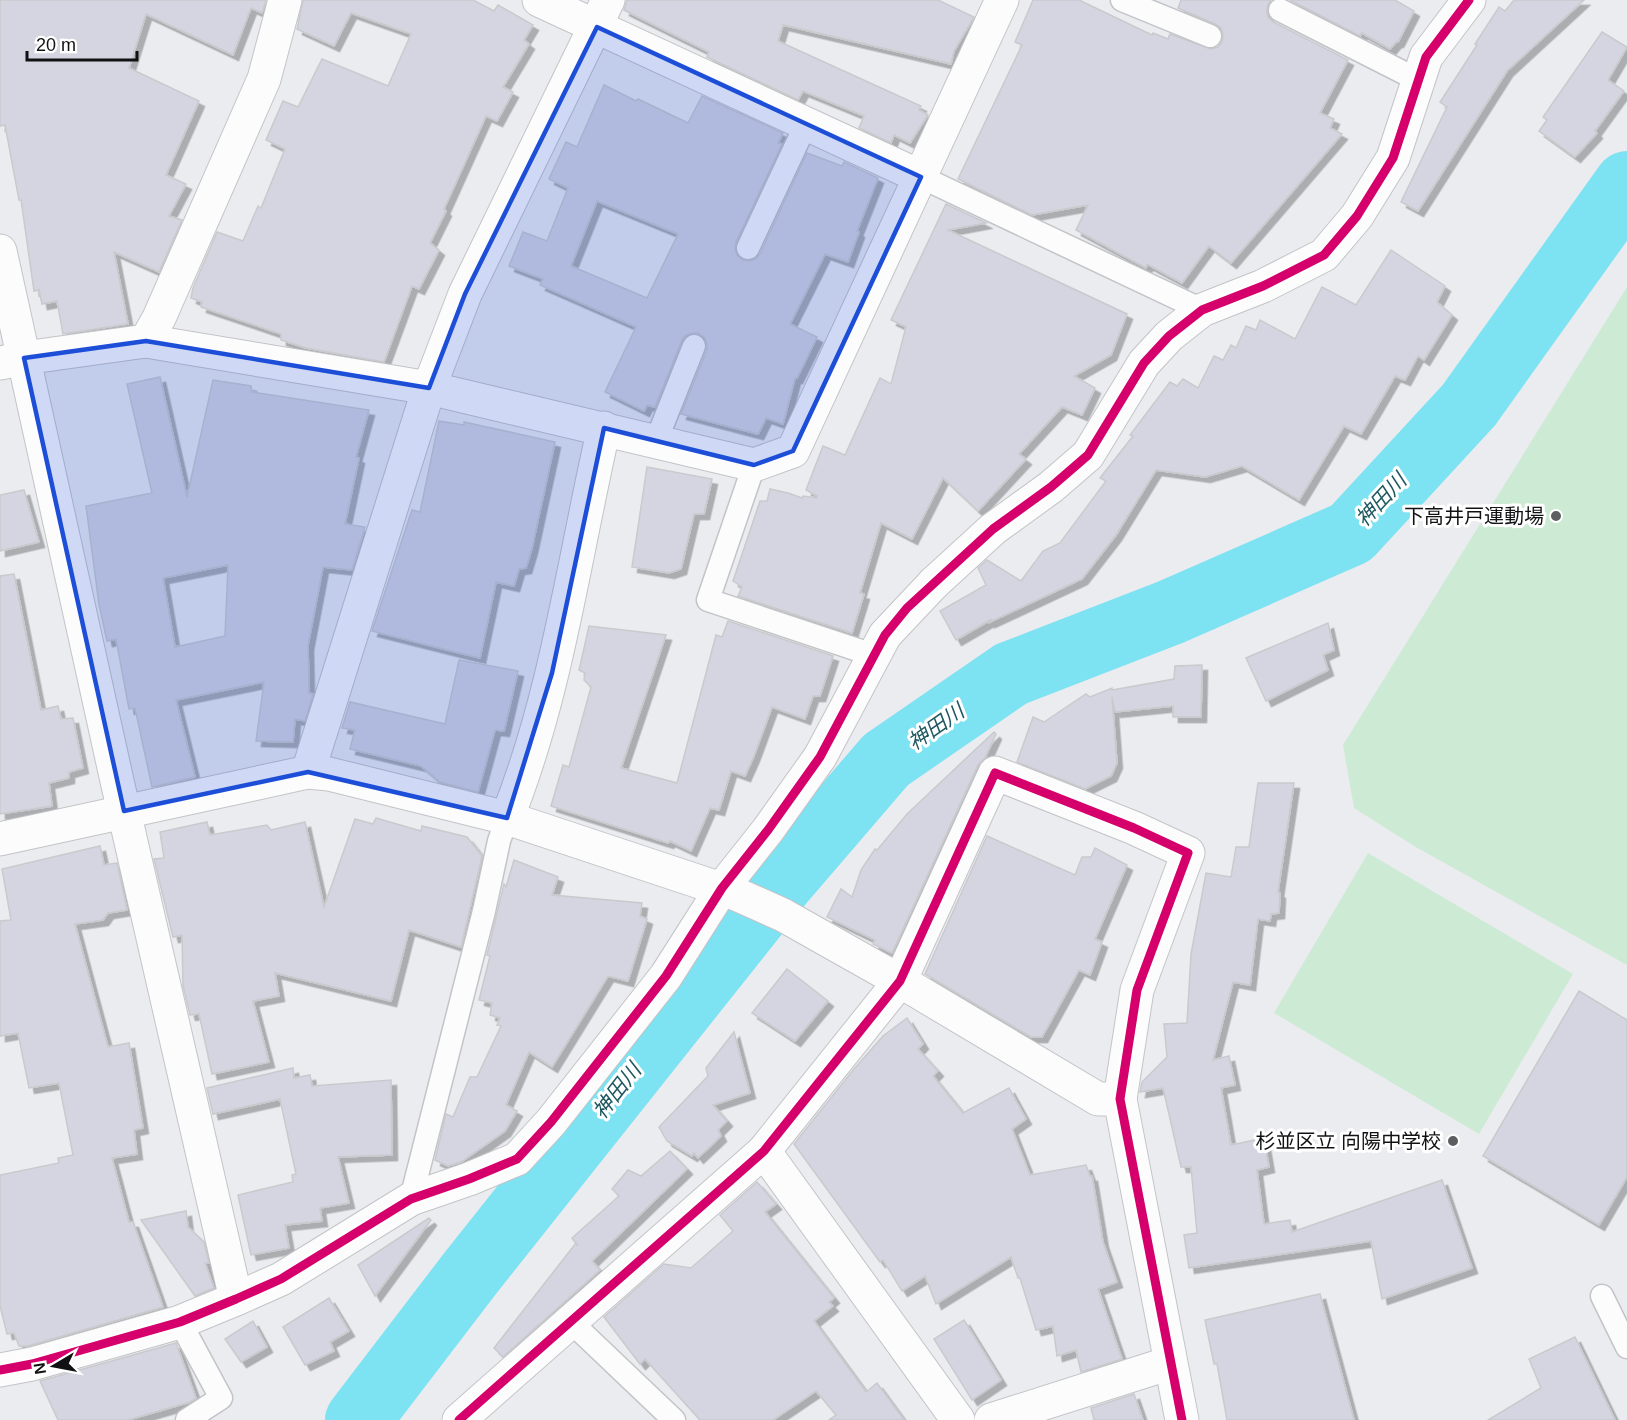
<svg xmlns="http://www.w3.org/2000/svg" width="1627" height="1420" viewBox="0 0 1627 1420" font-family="Arial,'Noto Sans JP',sans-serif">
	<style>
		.green { fill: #cdead4 }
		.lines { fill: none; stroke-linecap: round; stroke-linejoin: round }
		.river { stroke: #7de2f1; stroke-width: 66 }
		.building { fill: #d5d5e1; stroke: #c9cacd; stroke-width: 1.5; fill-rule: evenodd; filter: url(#shadow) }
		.lane-casing { stroke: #c3c4c7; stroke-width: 25 }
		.street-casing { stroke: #c3c4c7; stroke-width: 35 }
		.secondary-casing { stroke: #c3c4c7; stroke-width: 35 }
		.lane { stroke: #fcfcfd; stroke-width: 22 }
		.street { stroke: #fcfcfd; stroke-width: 33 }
		.secondary { stroke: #fcfcfd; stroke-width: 33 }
		.cycleway-casing { stroke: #fff; stroke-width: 13 }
		.cycleway { stroke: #d6006c; stroke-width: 9 }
		.marked { fill: #1d4ed8; fill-opacity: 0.2; stroke: #1d4ed8; stroke-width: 4.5; stroke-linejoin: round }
		.poi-dot { fill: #5d5e60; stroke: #fff; stroke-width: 2 }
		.labels { text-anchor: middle; stroke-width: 6; stroke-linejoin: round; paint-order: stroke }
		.poi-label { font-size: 20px; fill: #111113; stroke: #fff; text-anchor: end }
		.water-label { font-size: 21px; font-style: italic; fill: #1e5961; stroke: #fff }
	</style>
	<defs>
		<filter id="shadow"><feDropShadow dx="5.5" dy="5.5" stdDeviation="0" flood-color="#0004"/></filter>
	</defs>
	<rect width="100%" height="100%" fill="#ebecf0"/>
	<g class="green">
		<path d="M1627 287V965L1414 846 1354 808 1343 745Z"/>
		<path d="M1368 853 1573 974 1479 1134 1274 1013Z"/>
	</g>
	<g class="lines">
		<path class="river" d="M358 1420 472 1271 782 881 886 760 1011 674 1171 612 1351 533 1469 405 1627 184"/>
	</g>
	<g class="building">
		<path d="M0 0H266L262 13 251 8 233 55 146 14 129 68 199 101 166 175 186 184 169 216 182 220 159 272 114 252 128 324 63 334 57 301 42 304 39 290 34 291 21 200H19L5 125 0 126Z"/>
		<path d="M303 0H473L494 11 498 5 533 25 524 40 529 44 503 87 513 92 497 121 486 116 444 209 446 211 430 243 439 250 419 289 412 286 384 362 306 348 281 340V334L201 307 202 302 191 298 193 288 217 232 243 241 258 206 261 208 285 149 266 140 283 101 298 107 322 59 388 86 411 34 351 13 334 46 297 29Z"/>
		<path d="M627 0H938L974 17 954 51 951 64 783 25 778 41 921 106 919 110 928 115 910 143 894 135 891 143 859 128 864 116 803 91 798 100 707 57 709 52 624 10Z"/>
		<path d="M1033 0H1079L1152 35 1153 33 1168 39 1170 34 1211 49 1218 47 1222 42 1223 35 1221 28 1215 24 1178 8 1181 0H1271L1268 4 1267 11 1268 17 1273 22 1348 60 1320 113 1334 119 1330 128 1342 134 1231 263 1209 246 1182 283 1147 264 1146 268 1076 230 1088 205 1032 215 958 179 1022 45 1015 42Z"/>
		<path d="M1290 0H1395L1414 11 1398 42H1396L1390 49 1362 33 1360 36Z"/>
		<path d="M1514 0H1584L1507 71 1418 211 1401 202 1447 107 1440 102 1477 45 1475 44 1499 7 1505 11Z"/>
		<path d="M1602 32 1627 47 1608 80 1624 91 1595 131 1597 133 1575 157 1539 131 1547 120 1543 117Z"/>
		<path d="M604 85 636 101 638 99 688 123 702 96 783 133 778 143 782 144 736 242 735 249 737 255 743 260 750 261 755 259 760 254 807 153 842 166 844 162 878 178 857 231 859 232 848 262 825 254 790 324 817 337 797 378H795L783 424 766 418 758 434 681 414 707 350V345L705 338 698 333H693L686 335 682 340 655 407 647 405 644 411 605 392 636 327 540 285 543 279 509 266 523 232 547 241 568 188 549 179 566 142 577 147ZM597 201 678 234 647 298 571 266Z"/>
		<path d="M946 204 986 223 948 230 1127 314 1111 355 1074 376 1095 388 1082 415 1062 407 1019 454 1026 459 978 511 943 478 912 539 881 523 860 593 864 594 852 633 738 596 742 587 733 581 760 501H767L770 489 788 493 802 498 803 496 817 498V496L806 490 823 446 845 455 880 378 891 384 906 327 891 320Z"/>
		<path d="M1391 250 1445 286 1437 302 1452 315 1424 360 1418 356 1405 380 1395 376 1361 434 1344 426 1299 500 1242 466 1205 477 1156 470 1116 535 1082 579 990 622 992 619 956 640 940 611 986 585 978 568 987 560 1021 581 1043 551 1060 543 1106 481 1100 478 1133 436 1130 435 1170 382 1177 386 1183 379 1198 388 1214 356 1223 360 1231 345 1236 348 1246 326 1256 330 1260 320 1295 339 1322 287 1356 305Z"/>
		<path d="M160 377 187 497 213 380 251 386 252 392 369 410 356 457 359 458 345 524 365 527 352 570 323 567 308 645 309 693 313 694 305 721 295 719 293 742 256 741 264 682 176 700 195 777 152 787 135 708 129 709 116 639 107 641 99 604 86 506 152 493 127 384ZM228 565 225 636 175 647 163 578Z"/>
		<path d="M439 421 464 425V422L555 442 532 548 526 568 519 569 514 586 496 582 480 658 372 631 412 510 420 512Z"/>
		<path d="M647 467 712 479 704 514H694L681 569 669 573 632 567Z"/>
		<path d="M24 490 39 542 0 551V495Z"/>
		<path d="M14 574 41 710 58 706 61 719 73 718 83 768 69 772V778L49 783 52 806 0 814V576Z"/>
		<path d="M728 621 833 656 820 696H813L805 719 772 707 754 756 745 776 731 771 719 810 710 808 691 851 670 841 668 843 551 806 563 765 569 767 591 687 584 680 585 673 579 670 589 626 666 635 621 768 677 783 716 635 722 637Z"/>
		<path d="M1328 623 1334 650 1323 655 1328 670 1266 701 1246 658Z"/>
		<path d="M459 660 518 671 504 731 495 730 478 792 440 782 421 766 350 749 355 730 342 728 350 702 445 724Z"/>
		<path d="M1202 665 1201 717H1173V706L1115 712 1112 697 1117 763 1111 776 1085 789 1017 762 1033 717 1044 722 1086 694 1090 697 1112 688V690L1174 679 1175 666Z"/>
		<path d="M994 732 996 734 985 758 978 765 892 953 873 944 875 940 827 917 841 889 852 897 861 870 875 849 877 850 907 814Z"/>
		<path d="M1258 783H1294L1278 892 1280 893 1279 913 1271 914 1270 921 1258 919 1250 985 1233 982 1213 1060 1229 1056 1235 1085 1221 1088 1231 1145 1264 1138 1269 1167 1257 1170 1264 1224 1290 1220 1292 1232 1442 1180 1472 1268 1382 1299 1371 1241 1189 1268 1184 1235 1197 1233 1191 1167H1181L1163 1088 1140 1092 1142 1082 1167 1057 1164 1024 1187 1023 1191 954 1206 873 1231 877 1236 847H1249Z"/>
		<path d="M376 818 421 831 422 826 467 837 482 856 461 947 409 930 391 1001 275 973 279 996 253 1001 269 1062 212 1074 199 1014 190 1015 183 986 182 935 173 937 154 859 164 858 160 832 207 822 210 835 267 825 271 830 305 822 324 907 355 819 373 824Z"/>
		<path d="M987 836 1075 875 1082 857H1091L1095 848 1127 865 1095 939 1102 942 1090 975 1079 970 1042 1037H1031L925 974Z"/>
		<path d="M100 846 104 865 117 863 127 910 108 913 103 920 75 924 108 1047 129 1043 143 1128 134 1130 137 1154 112 1158 129 1222H133L163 1307 28 1346H19L14 1333 7 1334 0 1306V1175L59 1163 58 1158 73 1155 59 1083 29 1088 18 1033 0 1036V921L11 920 2 869Z"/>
		<path d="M514 860 558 877 552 895 642 903 640 916 647 919 628 981 608 976 552 1067 529 1052 506 1105 517 1111 505 1131 461 1162 448 1166 435 1160 446 1114 453 1117 470 1077H477L501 1026 497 1025 500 1018 490 1015 492 1003 479 1000 490 956 487 955 504 884 506 887Z"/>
		<path d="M787 969 828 1001 795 1041 752 1013Z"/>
		<path d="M1579 991 1627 1020V1177L1599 1225 1483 1156Z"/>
		<path d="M907 1018 923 1044 918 1049 938 1071 933 1076 963 1113 1009 1088 1026 1119 1012 1129 1030 1175 1086 1165 1090 1176H1092L1103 1242 1117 1282 1098 1289 1122 1359 1081 1372 1076 1350 1057 1356 1053 1326 1036 1330 1020 1278H1018L1011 1257 936 1304 925 1276 902 1291 883 1260 880 1262 794 1144 854 1069 883 1036Z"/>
		<path d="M734 1032 750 1093 713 1105 727 1121 718 1130 721 1136 698 1158 694 1153 692 1156 667 1141 659 1127 708 1076 706 1068Z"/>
		<path d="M293 1068 294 1078 310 1075 312 1086 391 1080 392 1155 338 1157 349 1203 320 1208 322 1221 285 1225 289 1248 251 1255 238 1195 293 1182 292 1175 296 1174 280 1099 213 1114 207 1088Z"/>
		<path d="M670 1151 687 1169 592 1261 600 1270 503 1357 494 1348 576 1243 578 1246 572 1238 619 1196 612 1189 628 1170 641 1176Z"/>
		<path d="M757 1182 776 1204 765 1212 834 1298 829 1302 833 1306 814 1321 866 1392 877 1383 904 1420H829L836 1415 816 1391 773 1420H700L645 1359 640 1364 604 1317 664 1264 691 1268 733 1231 720 1215Z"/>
		<path d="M186 1211 188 1227 204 1242 209 1263H205L214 1288 195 1296 141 1220Z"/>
		<path d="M429 1218 431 1220 375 1296 358 1265Z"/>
		<path d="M1320 1294 1354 1420H1227L1217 1364H1214L1205 1320Z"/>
		<path d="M329 1298 349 1331 330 1342 334 1351 305 1365 283 1327Z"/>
		<path d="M964 1320 1001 1380 972 1400 934 1339Z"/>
		<path d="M253 1321 267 1347 241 1362 225 1339Z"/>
		<path d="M1575 1337 1615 1420H1488L1541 1388 1529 1359Z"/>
		<path d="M176 1343 196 1398 190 1402 128 1420H58L40 1381Z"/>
		<path d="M1134 1394 1143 1420H1094L1091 1408Z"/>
	</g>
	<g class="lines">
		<defs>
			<g id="lane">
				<path d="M1122 0 1210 36"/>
				<path d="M1280 10 1418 80"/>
				<path d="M921 177 1202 310"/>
				<path d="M748 248 806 124"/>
				<path d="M656 441 694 346"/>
				<path d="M754 465 708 600 873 655"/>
				<path d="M411 1199 484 911 499 841 507 818"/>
				<path d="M1602 1296 1627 1347"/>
				<path d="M180 1322 221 1398 187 1420"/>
				<path d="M571 1322 674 1420"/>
			</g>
			<g id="street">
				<path d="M539 0 921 177"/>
				<path d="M0 251 117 781 236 1299"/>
				<path d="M146 341 159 318 264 79 285 0"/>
				<path d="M0 363 24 358 146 341 429 388 754 465 793 451 1002 0"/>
				<path d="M308 772 429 388 465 294 608 0"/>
				<path d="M507 818C557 693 574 558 604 428"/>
				<path d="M0 839 308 772 329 774 507 818 736 894 783 915 900 981 1098 1099H1120"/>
				<path d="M764 1151 958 1420"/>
				<path d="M0 1370 32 1364 180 1322 236 1299 281 1279 411 1199 469 1179 517 1159 551 1122 666 976 722 888 768 830 820 757 885 635 934 583"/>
				<path d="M459 1420 764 1151 900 981 995 773 1134 828 1188 853 1137 990 1120 1099 1182 1420"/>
				<path d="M991 1420 1170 1363"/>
			</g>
			<path id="secondary" d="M934 583 993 529 1051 487 1088 455 1144 363 1169 336 1202 310 1263 286 1324 255 1357 216 1393 158 1426 57 1469 0"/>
		</defs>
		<use href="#lane" class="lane-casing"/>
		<use href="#street" class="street-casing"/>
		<use href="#secondary" class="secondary-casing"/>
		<use href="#lane" class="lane"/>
		<use href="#street" class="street"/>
		<use href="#secondary" class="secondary"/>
		<defs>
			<g id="cycleway">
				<path d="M0 1370 32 1364 180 1322 236 1299 281 1279 411 1199 469 1179 517 1159 551 1122 666 976 722 888 768 830 820 757 885 635 907 608 993 529 1051 487 1088 455 1144 363 1169 336 1202 310 1263 286 1324 255 1357 216 1393 158 1426 57 1469 0"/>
				<path d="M459 1420 764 1151 900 981 995 773 1134 828 1188 853 1137 990 1120 1099 1182 1420"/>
			</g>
		</defs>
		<use href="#cycleway" class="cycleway-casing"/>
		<use href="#cycleway" class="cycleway"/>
	</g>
	<path class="marked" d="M597 27 921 177 793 451 754 465 604 428 552 673 507 818 308 772 124 811 24 358 146 341 429 388 465 294Z"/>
	<g class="poi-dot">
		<circle cx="1556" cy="516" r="6"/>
		<circle cx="1453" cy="1141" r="6"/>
	</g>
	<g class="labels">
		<g class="poi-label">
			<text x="1544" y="523">下高井戸運動場</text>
			<text x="1441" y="1148">杉並区立 向陽中学校</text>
		</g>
		<g class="water-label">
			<text transform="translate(1381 500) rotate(-47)" y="7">神田川</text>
			<text transform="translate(936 727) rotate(-35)" y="7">神田川</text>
			<text transform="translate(617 1091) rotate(-52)" y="7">神田川</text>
		</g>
	</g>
	<g transform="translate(54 1366) rotate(260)" stroke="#ffffff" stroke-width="4.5" paint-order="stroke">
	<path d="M0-4.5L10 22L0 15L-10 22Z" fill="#111113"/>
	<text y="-9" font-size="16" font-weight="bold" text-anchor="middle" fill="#111113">N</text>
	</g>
	<path d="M27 51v9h110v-9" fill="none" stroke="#111113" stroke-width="3"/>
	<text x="36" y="51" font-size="18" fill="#111113" stroke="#ffffff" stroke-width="4.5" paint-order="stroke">20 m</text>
</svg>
